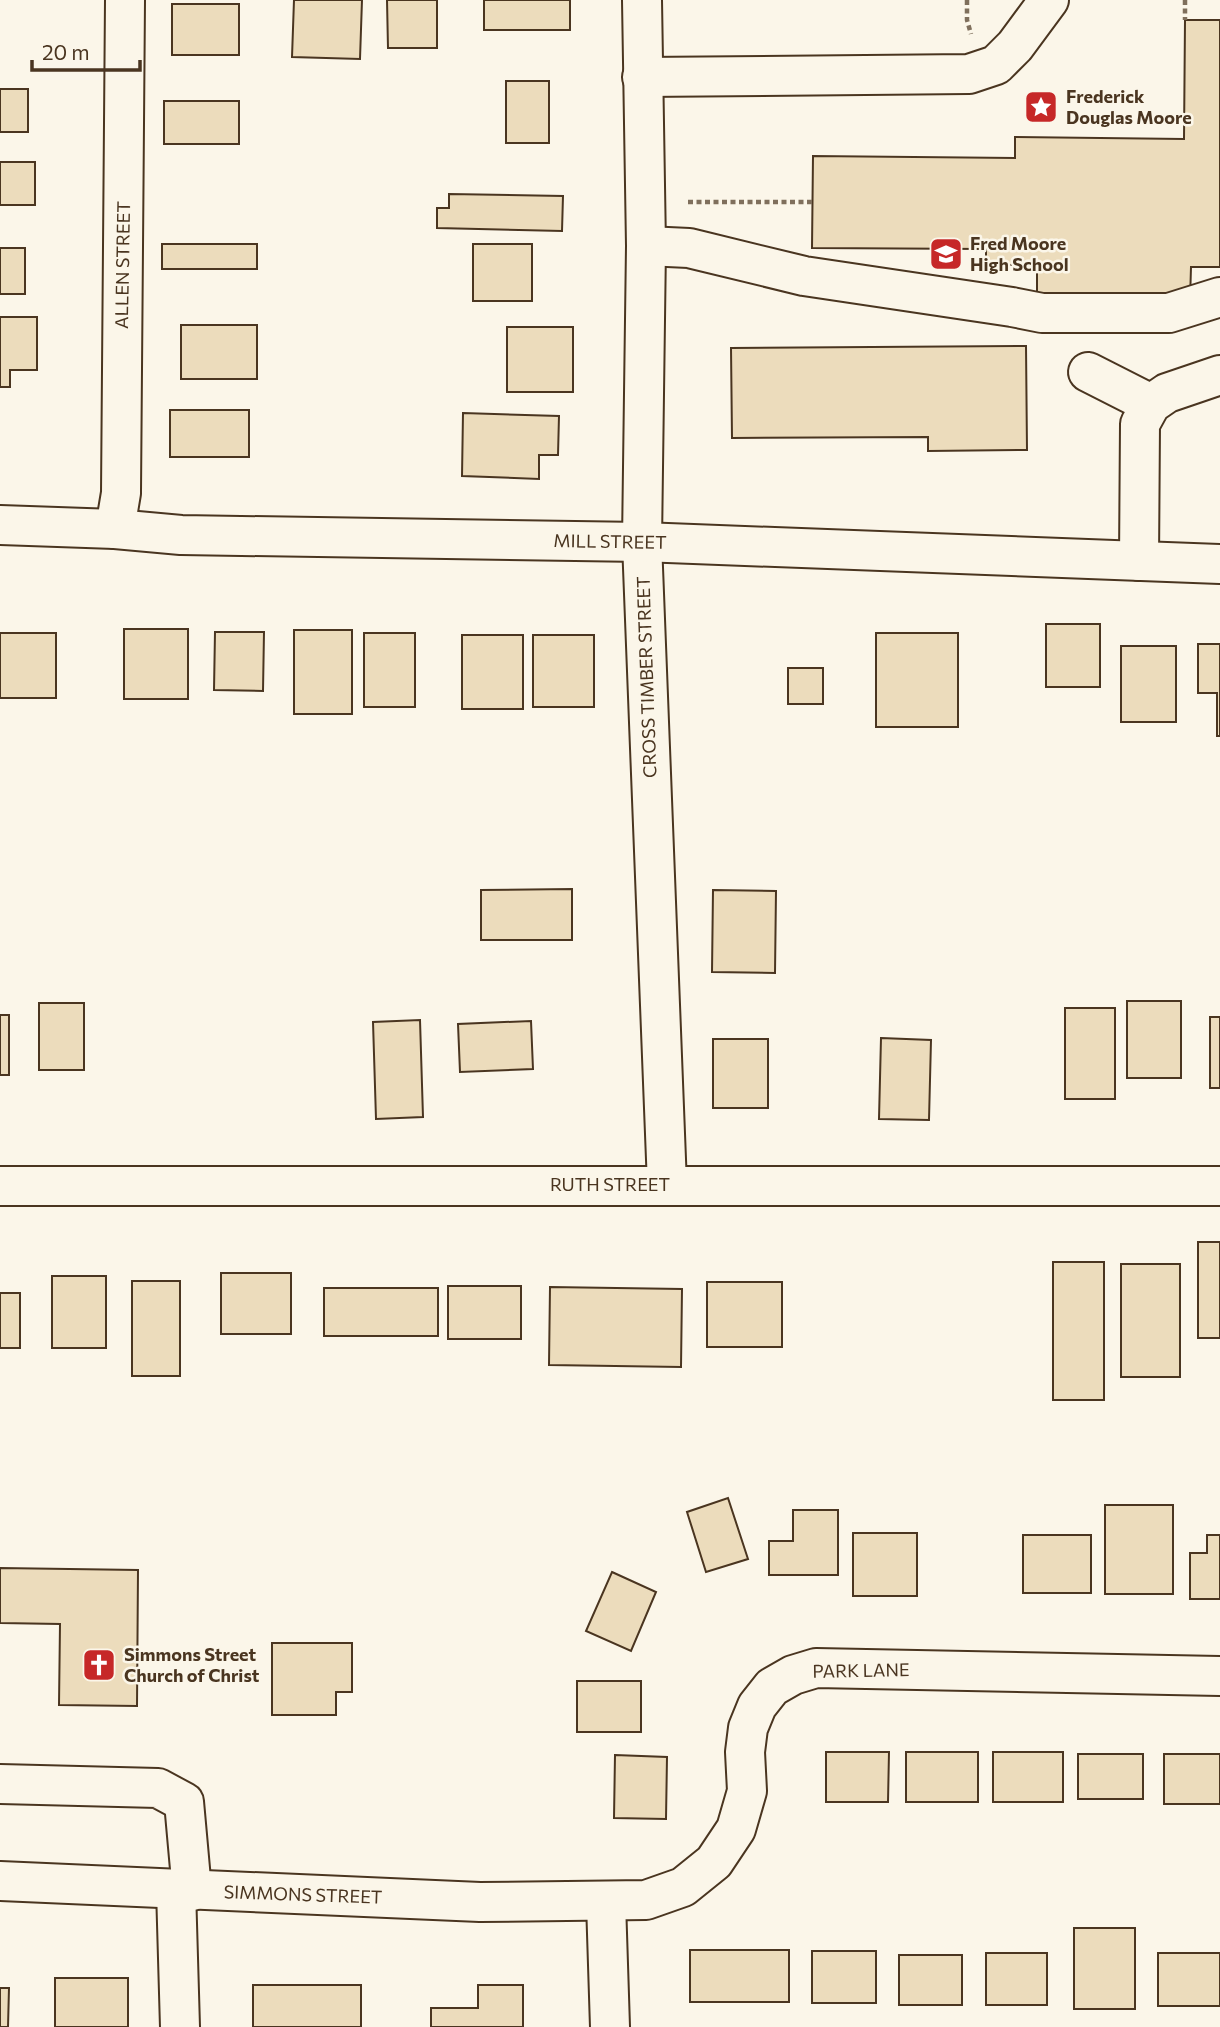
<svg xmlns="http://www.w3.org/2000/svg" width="1220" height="2027" viewBox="0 0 1220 2027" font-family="Commissioner,sans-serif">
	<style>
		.building { fill: #ecdcbc; stroke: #4a3520; stroke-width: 2 }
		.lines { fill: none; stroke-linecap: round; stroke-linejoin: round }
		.minor-casing { stroke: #4a3520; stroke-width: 42 }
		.path { stroke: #7f6f5c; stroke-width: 4.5; stroke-dasharray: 5 3.5; stroke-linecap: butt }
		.minor { stroke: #fbf6e9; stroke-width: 38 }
		.labels { text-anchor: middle; stroke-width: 5; stroke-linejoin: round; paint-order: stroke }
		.poi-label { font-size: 18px; font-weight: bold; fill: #4a3520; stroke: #fbf6e9; text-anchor: start }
		.street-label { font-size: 18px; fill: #4a3520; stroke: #fbf6e9 }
	</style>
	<rect width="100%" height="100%" fill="#fbf6e9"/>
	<g class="building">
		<path d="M294 0H362L360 59 292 57Z"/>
		<path d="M387 0H437V48H388Z"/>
		<rect x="484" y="0" width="86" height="30"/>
		<rect x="172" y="4" width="67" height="51"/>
		<path d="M1185 20H1220V267H1191L1190 301 1037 299V266L986 264V249L812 248 813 156 1015 158V137L1184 139Z"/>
		<rect x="506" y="81" width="43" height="62"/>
		<rect x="0" y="89" width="28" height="43"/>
		<rect x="164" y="101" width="75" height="43"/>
		<rect x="0" y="162" width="35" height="43"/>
		<path d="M449 194 563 196 562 231 437 228V208H449Z"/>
		<rect x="162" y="244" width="95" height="25"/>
		<rect x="473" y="244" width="59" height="57"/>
		<rect x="0" y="248" width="25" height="46"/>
		<path d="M0 317H37V370H10V387H0Z"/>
		<rect x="181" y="325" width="76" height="54"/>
		<rect x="507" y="327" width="66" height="65"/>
		<path d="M1026 346 1027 450 928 451V437L732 438 731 348Z"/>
		<rect x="170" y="410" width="79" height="47"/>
		<path d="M463 413 559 416 558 455H539V479L462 476Z"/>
		<rect x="1046" y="624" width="54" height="63"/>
		<rect x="124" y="629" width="64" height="70"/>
		<rect x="294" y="630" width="58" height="84"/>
		<path d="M215 632H264L263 691 214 690Z"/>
		<rect x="0" y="633" width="56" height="65"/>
		<rect x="364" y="633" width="51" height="74"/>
		<rect x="876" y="633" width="82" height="94"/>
		<rect x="462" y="635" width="61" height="74"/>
		<rect x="533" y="635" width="61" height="72"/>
		<path d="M1198 644H1220V736H1217V693H1198Z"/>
		<rect x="1121" y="646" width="55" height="76"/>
		<rect x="788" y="668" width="35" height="36"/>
		<path d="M572 889V940H481V890Z"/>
		<path d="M713 890 776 891 775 973 712 972Z"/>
		<rect x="1127" y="1001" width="54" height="77"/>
		<rect x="39" y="1003" width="45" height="67"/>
		<rect x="1065" y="1008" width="50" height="91"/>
		<rect x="0" y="1015" width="9" height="60"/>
		<rect x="1210" y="1017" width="10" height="71"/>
		<path d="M420 1020 423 1117 376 1119 373 1022Z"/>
		<path d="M531 1021 533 1069 460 1072 458 1024Z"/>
		<path d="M881 1038 931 1040 929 1120 879 1119Z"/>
		<rect x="713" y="1039" width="55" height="69"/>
		<rect x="1198" y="1242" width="22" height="96"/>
		<rect x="1053" y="1262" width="51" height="138"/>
		<rect x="1121" y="1264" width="59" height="113"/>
		<rect x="221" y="1273" width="70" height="61"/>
		<rect x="52" y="1276" width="54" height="72"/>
		<rect x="132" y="1281" width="48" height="95"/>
		<rect x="707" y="1282" width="75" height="65"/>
		<rect x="448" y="1286" width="73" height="53"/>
		<path d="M550 1287 682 1289 681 1367 549 1365Z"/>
		<rect x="324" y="1288" width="114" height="48"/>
		<rect x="0" y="1293" width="20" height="55"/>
		<path d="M728 1498 748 1559 706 1572 687 1512Z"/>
		<rect x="1105" y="1505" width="68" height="89"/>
		<path d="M793 1510H838V1575H769V1541H793Z"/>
		<rect x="853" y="1533" width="64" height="63"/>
		<rect x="1023" y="1535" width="68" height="58"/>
		<path d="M1207 1535H1220V1599H1190V1553H1207Z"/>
		<path d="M0 1568 138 1570 137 1706 59 1705 60 1624 0 1623Z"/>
		<path d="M612 1572 656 1592 631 1651 586 1631Z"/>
		<path d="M272 1643H352V1692H336V1715H272Z"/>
		<rect x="577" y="1681" width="64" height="51"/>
		<path d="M826 1752H889L888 1802H826Z"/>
		<rect x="906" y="1752" width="72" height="50"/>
		<rect x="993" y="1752" width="70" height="50"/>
		<rect x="1078" y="1754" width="65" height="45"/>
		<rect x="1164" y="1754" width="56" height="50"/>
		<path d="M615 1755 667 1757 666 1819 614 1818Z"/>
		<rect x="1074" y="1928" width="61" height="81"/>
		<rect x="690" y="1950" width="99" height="52"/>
		<rect x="812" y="1951" width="64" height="52"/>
		<rect x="986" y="1953" width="61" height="52"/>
		<rect x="1158" y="1953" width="62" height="53"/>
		<rect x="899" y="1955" width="63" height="50"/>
		<rect x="55" y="1978" width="73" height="49"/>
		<rect x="253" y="1985" width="108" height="42"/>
		<path d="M478 1985H523V2027H431V2008H478Z"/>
		<path d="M0 1988H9L8 2027H0Z"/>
	</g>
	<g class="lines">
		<defs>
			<g id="minor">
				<path d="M642 0 646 246 642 542 667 1185"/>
				<path d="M642 77 969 74 996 65 1015 46 1049 0"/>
				<path d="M646 246 689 248 804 276 1012 307 1042 313H1169L1220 297"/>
				<path d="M1088 372 1151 404"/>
				<path d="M0 525 115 529 181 535 642 542 1220 564"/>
				<path d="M115 529 121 493 125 0"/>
				<path d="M1139 561 1140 424 1151 404 1167 393 1220 375"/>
				<path d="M0 1186H1220"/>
				<path d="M0 1784 158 1788 184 1802 192 1891"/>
				<path d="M0 1881 480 1902 646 1900 683 1887 714 1862 736 1829 747 1791 745 1752 748 1728 757 1706 772 1687 793 1675 816 1668 1220 1676"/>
				<path d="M176 1889 180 2027"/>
				<path d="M606 1902 610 2027"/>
			</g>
		</defs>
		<use href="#minor" class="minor-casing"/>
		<g class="path">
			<path d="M967 0V20L971 34"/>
			<path d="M1185 0V20"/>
			<path d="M688 202H813"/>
		</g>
		<use href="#minor" class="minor"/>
	</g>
	<defs>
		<symbol id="sight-square" viewBox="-11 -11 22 22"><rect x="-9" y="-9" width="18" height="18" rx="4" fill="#c62828" stroke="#fbf6e9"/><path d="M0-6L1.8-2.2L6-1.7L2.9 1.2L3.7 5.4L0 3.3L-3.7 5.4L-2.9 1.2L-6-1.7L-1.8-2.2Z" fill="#fff"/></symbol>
		<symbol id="school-square" viewBox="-11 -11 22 22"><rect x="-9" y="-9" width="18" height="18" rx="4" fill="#c62828" stroke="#fbf6e9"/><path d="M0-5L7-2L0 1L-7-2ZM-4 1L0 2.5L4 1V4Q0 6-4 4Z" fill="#fff"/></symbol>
		<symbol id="church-square" viewBox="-11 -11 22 22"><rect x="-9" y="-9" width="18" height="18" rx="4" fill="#c62828" stroke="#fbf6e9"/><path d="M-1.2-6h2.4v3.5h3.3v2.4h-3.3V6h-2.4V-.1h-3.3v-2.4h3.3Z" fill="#fff"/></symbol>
	</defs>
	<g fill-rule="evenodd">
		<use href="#sight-square" x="1022" y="88" width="38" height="38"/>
		<use href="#school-square" x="927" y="235" width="38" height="38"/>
		<use href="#church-square" x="80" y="1646" width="38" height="38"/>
	</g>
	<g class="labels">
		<g class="poi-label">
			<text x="1066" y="103">Frederick<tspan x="1066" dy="21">Douglas Moore</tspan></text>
			<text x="970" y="250">Fred Moore<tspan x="970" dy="21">High School</tspan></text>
			<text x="124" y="1661">Simmons Street<tspan x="124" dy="21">Church of Christ</tspan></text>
		</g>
		<g class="street-label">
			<text transform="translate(123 265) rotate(-89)" y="6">ALLEN STREET</text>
			<text transform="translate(610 542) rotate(1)" y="6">MILL STREET</text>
			<text transform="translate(647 677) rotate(-92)" y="6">CROSS TIMBER STREET</text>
			<text x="610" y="1191">RUTH STREET</text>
			<text transform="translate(861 1671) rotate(-1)" y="6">PARK LANE</text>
			<text transform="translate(303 1895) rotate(2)" y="6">SIMMONS STREET</text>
		</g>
	</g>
	<path d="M32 60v10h108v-10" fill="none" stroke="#4a3520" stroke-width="3.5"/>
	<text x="42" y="60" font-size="21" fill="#4a3520" stroke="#fbf6e9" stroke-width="5" paint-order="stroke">20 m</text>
</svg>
